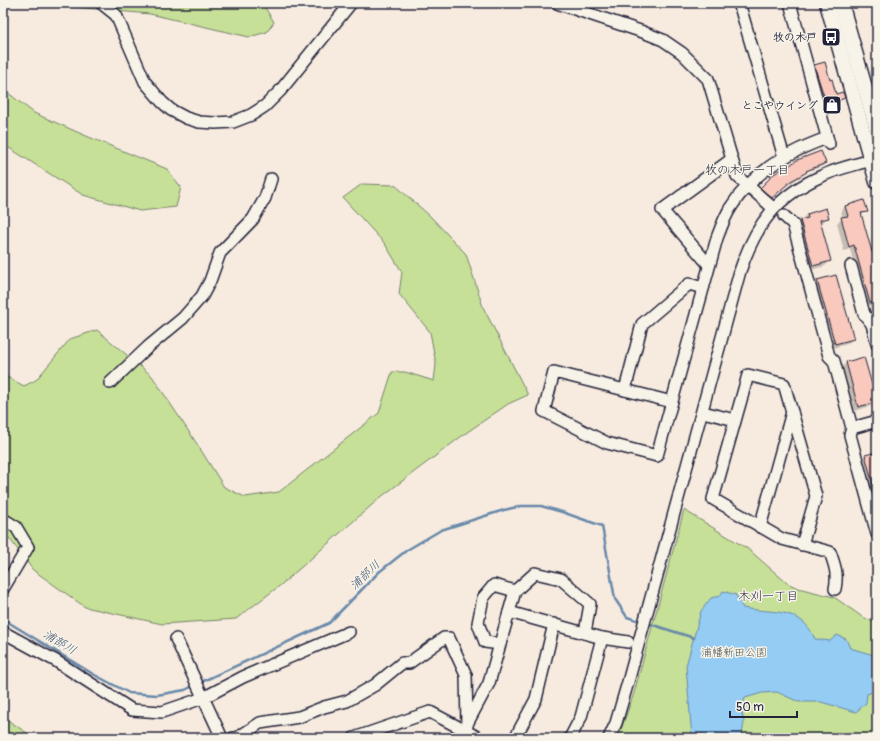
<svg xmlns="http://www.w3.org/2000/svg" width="880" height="741" viewBox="0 0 880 741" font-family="Pangolin,'Klee One',sans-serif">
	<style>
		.green { fill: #c6e097; stroke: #748169 }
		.water { fill: #95ccf4; stroke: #6788aa }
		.shadow { fill: #0003 }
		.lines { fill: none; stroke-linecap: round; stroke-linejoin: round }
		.stream { stroke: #6788aa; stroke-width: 2.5 }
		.building { fill: #f8c9bc; stroke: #22223b }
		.minor-casing { stroke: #22223b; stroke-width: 14 }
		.major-casing { stroke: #22223b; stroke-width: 17 }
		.minor { stroke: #f7f3e8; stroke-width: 11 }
		.major { stroke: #f7f3e8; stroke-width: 14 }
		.labels { text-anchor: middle; stroke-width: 3; stroke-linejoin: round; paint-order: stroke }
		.poi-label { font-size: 11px; font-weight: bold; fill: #22223b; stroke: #f7f3e8; text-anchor: end }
		.park-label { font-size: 11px; fill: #4b5252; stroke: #f7f3e8 }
		.neighbourhood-label { font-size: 12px; fill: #22223b; stroke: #f7f3e8 }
		.water-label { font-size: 12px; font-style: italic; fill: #445572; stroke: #f7f3e8 }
	</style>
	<rect width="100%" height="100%" fill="#f7ebdf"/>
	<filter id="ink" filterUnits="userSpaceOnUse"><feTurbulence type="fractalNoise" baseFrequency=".025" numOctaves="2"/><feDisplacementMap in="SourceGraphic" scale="8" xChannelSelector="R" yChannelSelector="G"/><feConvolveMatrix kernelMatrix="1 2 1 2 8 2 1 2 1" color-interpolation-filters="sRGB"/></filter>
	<g filter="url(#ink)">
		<g class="green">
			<path d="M69 3H262L274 22 267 32 249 37 150 14 73 7Z"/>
			<path d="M3 89 34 113 84 135 167 169 181 187 176 207 140 211 83 195 3 144Z"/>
			<path d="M362 184 395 185 430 216 466 254 483 307 528 395 508 404 466 433 381 497 282 584 236 619 162 624 85 607 33 570 3 530V375L24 386 36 380 70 339 97 330 152 376 199 447 224 487 245 497 279 492 379 413 392 372H405L434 381 436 364 430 332 399 294 402 272 385 244 343 198Z"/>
			<path d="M684 510 748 549 787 583 798 588 834 597 861 616 871 621 877 622V738H618L634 693Z"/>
			<path d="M3 717 30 735 34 738H3Z"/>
		</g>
		<path class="water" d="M723 591 736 595 743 608C773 614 801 606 815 639L830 641 837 635 846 639 850 648 877 656V690L867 694 866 703 856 712 821 702H799L777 692 762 693 745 698 741 709 744 722 742 735 746 738H692L686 666 701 611 711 598 720 596Z"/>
		<g class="shadow">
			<path d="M815 66 830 81 835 96 844 98 836 102 837 109 834 111 826 114 812 68Z"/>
			<path d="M825 163 823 166 805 172 803 175 777 192 769 200 759 191 770 178 781 170 782 172Z"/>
			<path d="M845 206 866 211 861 216 871 253 877 259V332L870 305 865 307 850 249 844 251 837 223 843 218 841 211Z"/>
			<path d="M825 209 827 218 820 224 830 261 825 266 807 271 795 226 807 214Z"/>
			<path d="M818 281 853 339 847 344 829 349 812 286Z"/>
			<path d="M864 358 876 402 871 406 854 411 842 367 846 363Z"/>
			<path d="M877 453V504L874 505 861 460 865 456Z"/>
		</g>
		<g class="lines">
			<g class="stream">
				<path d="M3 619 93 674 129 693 157 695 185 690 195 685"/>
				<path d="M647 623 694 638"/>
				<path d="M199 683 329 623 379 572 407 550 441 530 504 510 521 506H541L562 512 602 526 615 599 627 617 640 621"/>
			</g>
		</g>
		<g class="building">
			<path d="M825 62 830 80 832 79 836 94 843 92 845 98 837 101 838 109 829 112 814 65Z"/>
			<path d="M821 151 826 163 806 171 807 172 791 181 772 198 760 188 770 178 769 177 782 169 783 170 797 160Z"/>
			<path d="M864 200 868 212 861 213 872 252 876 251 877 255V301L870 303 854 245 849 247 841 217 848 216 845 206Z"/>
			<path d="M826 208 829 218 820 220 831 261 813 266 800 220 808 218 807 214Z"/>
			<path d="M836 275 854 339 835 344 817 280Z"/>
			<path d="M864 357 877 402 858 407 846 362Z"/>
			<path d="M877 452V491L875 492 865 455Z"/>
		</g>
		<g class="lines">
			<defs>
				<g id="minor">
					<path d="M101 3 116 15 145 82 162 102 171 110 186 118 199 122 215 123 233 122 251 115 265 106 280 91 351 3"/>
					<path d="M557 3 643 32 663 40 682 53 708 79 737 176 773 208"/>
					<path d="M739 3 784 157"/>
					<path d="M790 3 829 144"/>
					<path d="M784 216 793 224 829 356 834 361 852 428 850 435 877 534"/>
					<path d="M709 265 662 210 732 159"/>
					<path d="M851 266 864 314 872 324 877 344"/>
					<path d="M110 383 148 347 183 318 202 296 210 281 220 253 253 219 265 198 271 179"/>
					<path d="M625 390 642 324 689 284 703 288"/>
					<path d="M672 402 554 372 544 411 607 443 657 456 717 238C721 227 725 216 731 207 752 173 790 151 827 138"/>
					<path d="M703 412 735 420"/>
					<path d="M852 428 877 421"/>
					<path d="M3 519 16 527 28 547 3 589"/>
					<path d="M760 527 792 412"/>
					<path d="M802 545 816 496 784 384 748 375 713 499 782 539 830 552C835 566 838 574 835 589"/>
					<path d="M509 612 602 638 628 642"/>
					<path d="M3 632 56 661 132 710 162 712 203 698 243 677 349 632"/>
					<path d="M176 639 222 738"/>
					<path d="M500 644 485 642 478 623 483 598 494 585 515 591"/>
					<path d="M467 724 489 683 515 591 535 573 561 579 590 604 585 633"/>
					<path d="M233 738H237L260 723 299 717 324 707 347 701 375 685 402 663H409L444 638H449L466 675 467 726"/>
					<path d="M354 738 430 712 479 738"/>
					<path d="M515 738 536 699 554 624"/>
					<path d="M570 738 581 717 602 638"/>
					<path d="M609 738 616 723 628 682 740 271C756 224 777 195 824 175 839 168 855 165 871 160L877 156"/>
				</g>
				<g id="major">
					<path d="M827 3 877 182"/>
					<path d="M841 3 877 130"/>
				</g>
			</defs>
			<use href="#minor" class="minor-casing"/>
			<use href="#major" class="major-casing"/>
			<use href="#minor" class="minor"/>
			<use href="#major" class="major"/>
		</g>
	</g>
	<defs>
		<symbol id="bus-square" viewBox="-11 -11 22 22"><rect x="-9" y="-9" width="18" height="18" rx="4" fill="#22223b" stroke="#f7f3e8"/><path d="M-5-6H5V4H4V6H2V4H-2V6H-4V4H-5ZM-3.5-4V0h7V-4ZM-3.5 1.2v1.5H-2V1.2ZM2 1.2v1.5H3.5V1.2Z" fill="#fff"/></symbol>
		<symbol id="shop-square" viewBox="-11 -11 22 22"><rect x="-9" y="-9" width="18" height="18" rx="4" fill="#22223b" stroke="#f7f3e8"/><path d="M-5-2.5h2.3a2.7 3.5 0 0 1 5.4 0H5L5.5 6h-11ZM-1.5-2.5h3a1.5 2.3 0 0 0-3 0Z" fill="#fff"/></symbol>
	</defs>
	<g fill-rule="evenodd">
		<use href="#bus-square" x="820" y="26" width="22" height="22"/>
		<use href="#shop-square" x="821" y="94" width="22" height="22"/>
	</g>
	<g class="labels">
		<g class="poi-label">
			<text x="817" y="41">牧の木戸</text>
			<text x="818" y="109">とこやウイング</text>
		</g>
		<g class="park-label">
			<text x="734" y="656">浦幡新田公園</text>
		</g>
		<g class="neighbourhood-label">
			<text x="747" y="174">牧の木戸一丁目</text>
			<text x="768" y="600">木刈一丁目</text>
		</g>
		<g class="water-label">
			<text transform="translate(365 575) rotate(-43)" y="4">浦部川</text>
			<text transform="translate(60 642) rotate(31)" y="4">浦部川</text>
		</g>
	</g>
	<rect width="880" height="741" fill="none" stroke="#f7f3e8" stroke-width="16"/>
	<rect x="8" y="8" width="864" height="725" fill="none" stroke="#22223b" stroke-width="1.5" filter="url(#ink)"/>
	<path d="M730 711v6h67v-6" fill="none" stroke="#22223b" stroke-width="2"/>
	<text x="736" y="711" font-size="12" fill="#22223b" stroke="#f7f3e8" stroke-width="3" paint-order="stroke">50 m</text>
</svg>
